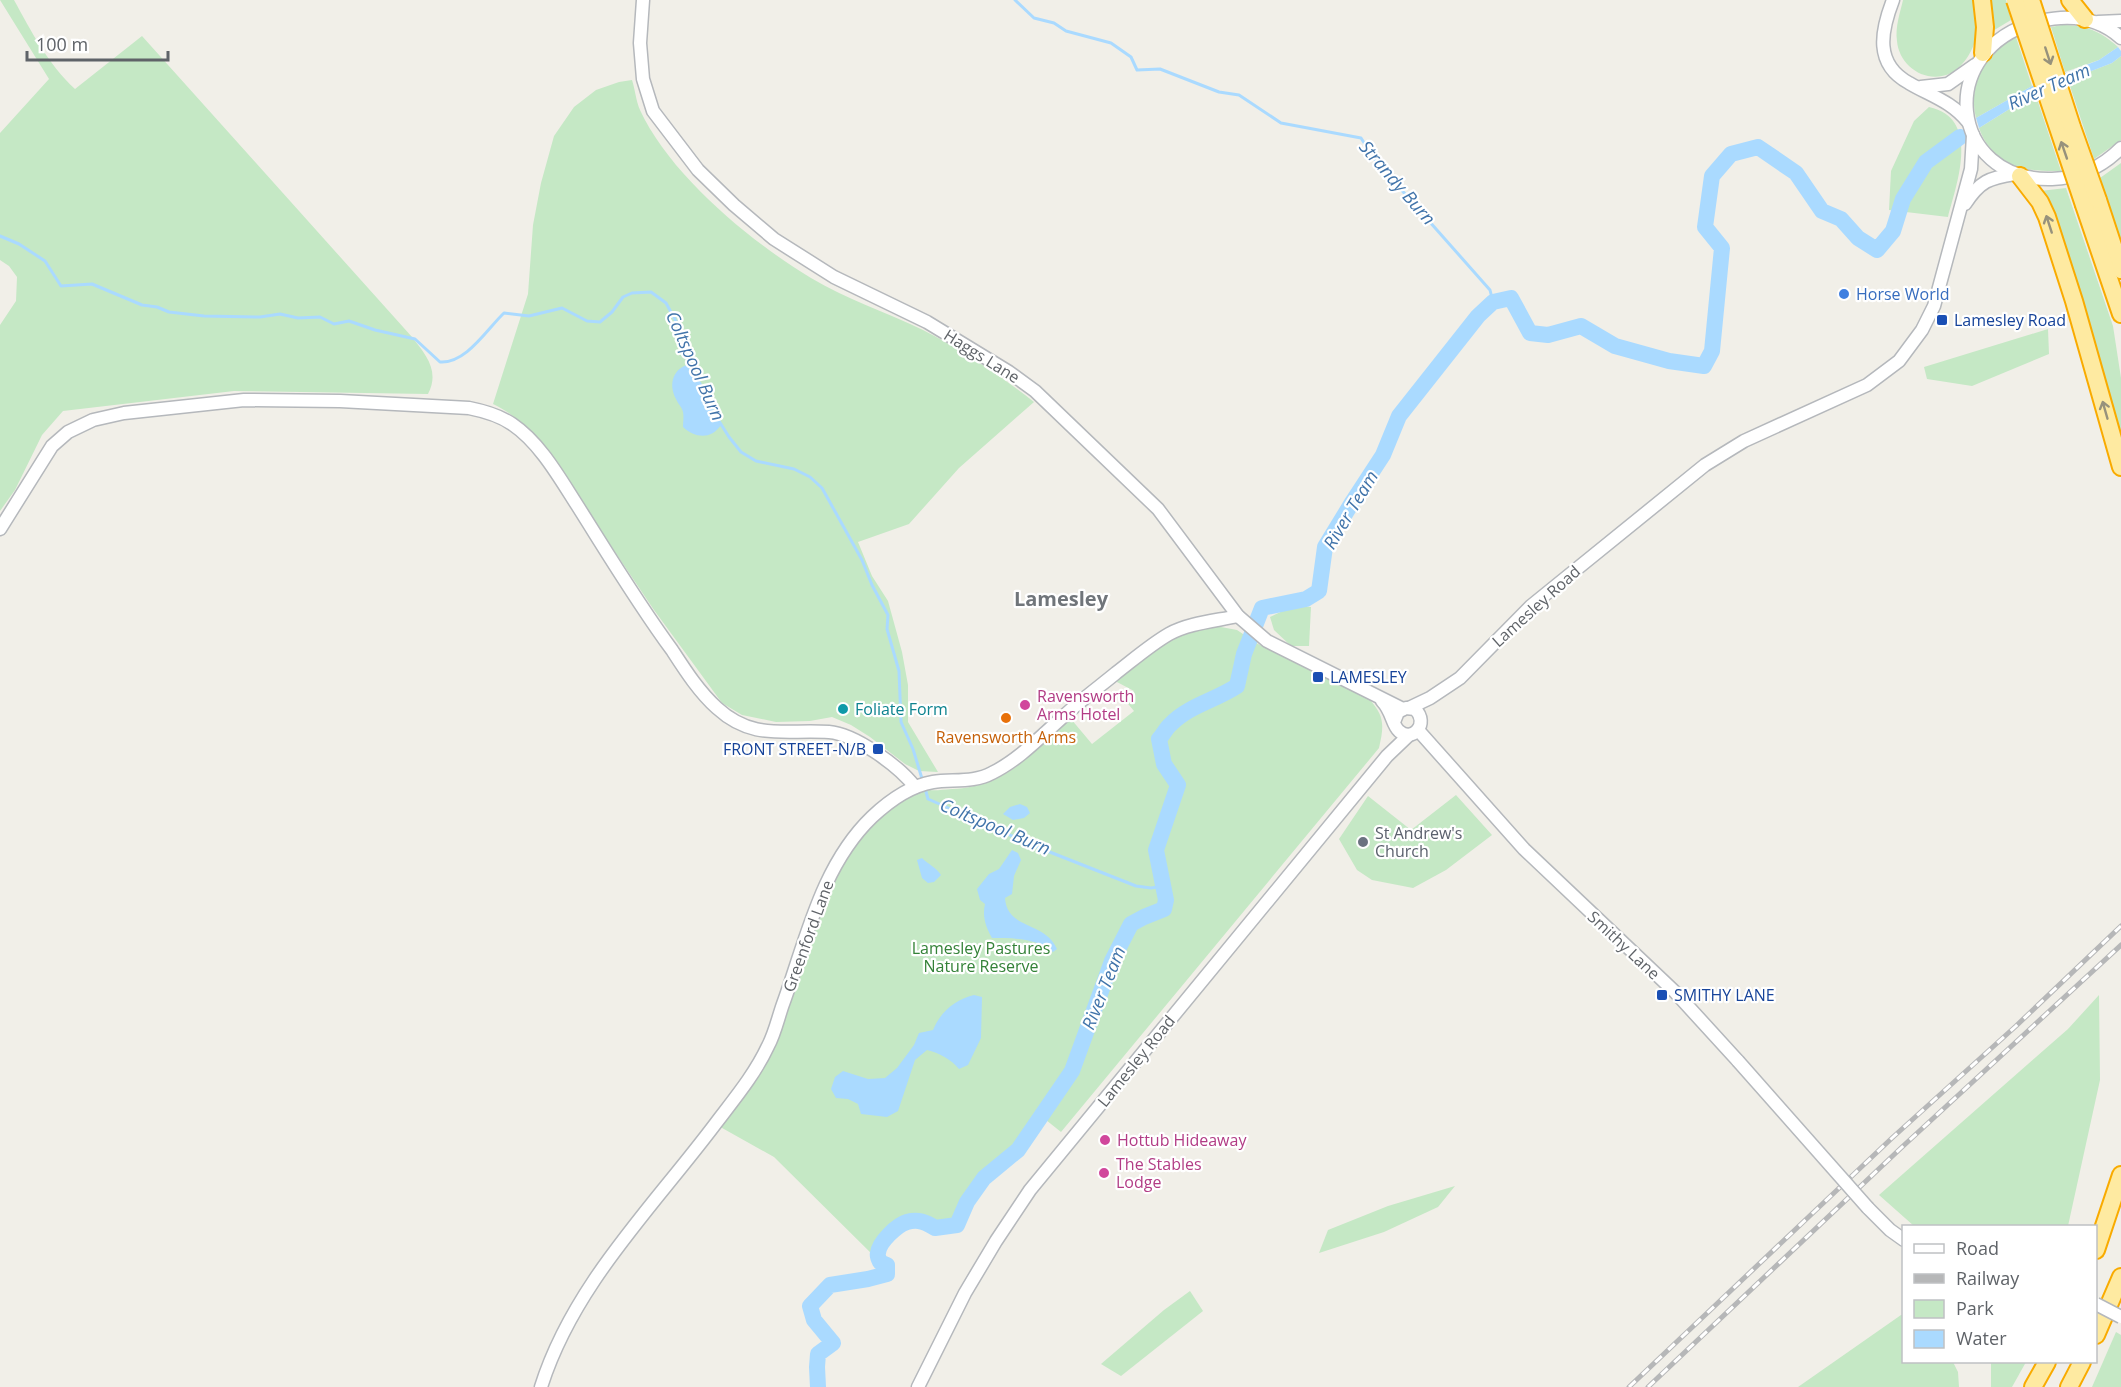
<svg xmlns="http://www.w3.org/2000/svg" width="2121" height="1387" viewBox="0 0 2121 1387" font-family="'Open Sans',sans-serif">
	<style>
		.green { fill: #c5e8c5 }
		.water { fill: #aadaff }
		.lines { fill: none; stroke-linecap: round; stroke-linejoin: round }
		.stream { stroke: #aadaff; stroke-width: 3 }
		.river { stroke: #aadaff; stroke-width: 16 }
		.tertiary-casing { stroke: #b5b8bc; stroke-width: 15 }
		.trunk-casing { stroke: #f9ab00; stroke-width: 20 }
		.tertiary { stroke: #fff; stroke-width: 12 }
		.trunk { stroke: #feeaa1; stroke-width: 16 }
		.rail-casing { stroke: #b6b7b8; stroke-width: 5 }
		.rail { stroke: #fff; stroke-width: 3; stroke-dasharray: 9; stroke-linecap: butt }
		.tertiary-bridge-casing { stroke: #b5b8bc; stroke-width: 15; stroke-linecap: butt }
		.trunk-bridge-casing { stroke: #f9ab00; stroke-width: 20; stroke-linecap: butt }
		.tertiary-bridge { stroke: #fff; stroke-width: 12 }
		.trunk-bridge { stroke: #feeaa1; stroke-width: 16 }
		.oneway { stroke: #97927c }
		.shop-dot { fill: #3f7fe0; stroke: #fff; stroke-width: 2 }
		.transit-dot { fill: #1a4fb4; stroke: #fff; stroke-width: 2 }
		.hotel-dot { fill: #d1479c; stroke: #fff; stroke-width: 2 }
		.culture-dot { fill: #0f9aa8; stroke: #fff; stroke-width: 2 }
		.food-dot { fill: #e8710a; stroke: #fff; stroke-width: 2 }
		.worship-dot { fill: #6b7280; stroke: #fff; stroke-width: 2 }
		.labels { text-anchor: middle; stroke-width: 4.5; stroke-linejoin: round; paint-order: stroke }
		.shop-label { font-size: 16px; fill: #366cbe; stroke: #fff; text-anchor: start }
		.transit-label { font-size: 16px; fill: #164399; stroke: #fff; text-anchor: start }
		.street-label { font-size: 16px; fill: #5f6368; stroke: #fff }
		.hotel-label { font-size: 16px; fill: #b23c85; stroke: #fff; text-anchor: start }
		.culture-label { font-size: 16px; fill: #0d838f; stroke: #fff; text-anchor: start }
		.food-label { font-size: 16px; fill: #c56008; stroke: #fff }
		.worship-label { font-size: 16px; fill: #5b616d; stroke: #fff; text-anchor: start }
		.park-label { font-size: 16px; fill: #348238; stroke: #fff }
		.water-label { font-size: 18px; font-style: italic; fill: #4174aa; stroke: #fff }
		.quarter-label { font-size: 20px; font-weight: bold; fill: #70757a; stroke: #fff }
	</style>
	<rect width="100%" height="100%" fill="#f1efe8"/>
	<g class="green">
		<path d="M0 0H14C31 31 48 64 75 89L142 36 412 337C426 355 440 371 428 394L234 391 63 411 42 435 15 490 0 511V325L16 301 17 277 9 266 0 260V133L49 79Z"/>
		<path d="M1903 0H1977C1978 7 1980 16 1979 23 1978 41 1967 65 1951 73 1926 85 1899 66 1897 41 1895 27 1900 13 1903 0Z"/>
		<path d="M1987 0H2006L2011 20 1991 32Z"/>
		<path d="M2062 25C2086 25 2100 31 2118 47L2099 60 2065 72 2051 27Z"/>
		<path d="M2015 34 2032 86 1976 118C1971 98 1975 76 1987 59 1993 50 2006 42 2015 34Z"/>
		<path d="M2121 56V140L2094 159 2068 80 2112 63Z"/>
		<path d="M632 80C635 89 636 101 640 110 670 175 751 242 811 278 846 299 886 312 923 330 962 350 1000 375 1034 402L959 468 909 524 858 542 872 576 888 601 902 652 908 685V722L938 772 919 771 905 764 870 737 851 725 832 717 810 721 776 722 742 715 722 703 654 610 539 439C525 425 512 413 493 404L528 294 533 225 541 183 554 136 574 107 596 90 619 82Z"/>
		<path d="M2035 93 2061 171C2024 172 1993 167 1979 128Z"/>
		<path d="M1929 107C1981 118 1957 183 1948 217L1889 210 1891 171 1914 121Z"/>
		<path d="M2121 163V245L2100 178Z"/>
		<path d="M2066 188 2113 326 2121 378V436L2055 219 2040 191Z"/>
		<path d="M2048 329 2049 354 1972 386 1927 379 1924 367Z"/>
		<path d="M1293 606 1311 607 1309 646H1291L1274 630 1270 617Z"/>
		<path d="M1207 627H1221L1237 630 1258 644 1369 699C1385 716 1384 726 1379 748L1061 1132 1041 1116 1018 1150 984 1178 967 1202 957 1225 935 1228 925 1222H906L894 1231 880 1245 877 1254 880 1262 774 1157 715 1124 750 1078 825 886 856 835 915 787C931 792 937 790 952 789 1010 786 1030 752 1071 719L1092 744 1134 711 1124 699 1134 691 1115 681 1174 636Z"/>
		<path d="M1456 795 1492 835 1446 870 1413 888 1372 880 1357 870 1339 839 1368 796 1411 830Z"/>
		<path d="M2099 995 2100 1080 2068 1226H1914L1879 1195 2068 1029Z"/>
		<path d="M1455 1186 1438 1207 1384 1232 1319 1253 1328 1230 1388 1206Z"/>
		<path d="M1190 1291 1203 1311 1121 1376 1101 1364 1164 1310Z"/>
		<path d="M1901 1315H1904V1362H1953L1958 1372 1959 1387H1798Z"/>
		<path d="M2116 1332 2121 1335V1387H2092Z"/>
		<path d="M1991 1362H2026L2012 1387H1991Z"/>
	</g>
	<g class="water">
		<path d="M2118 47 2121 51V56L2112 63 2035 93 1979 128 1976 118 2032 86 2099 60Z"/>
		<path d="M690 364 703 388 710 407 721 425C711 440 695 438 683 427 683 422 684 416 683 412 682 407 678 404 676 399 668 384 673 368 690 364Z"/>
		<path d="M1020 804 1027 807 1030 813 1024 818 1013 820 1003 814 1010 807Z"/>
		<path d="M1012 850 1018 853 1021 860 1014 876 1012 894 1005 898C1007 930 1045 921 1057 949L1053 952C1036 938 1014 938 992 938 986 927 982 917 985 904L980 900 977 889 989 874 999 869Z"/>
		<path d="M922 858C929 865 936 867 941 875L934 882 928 883 922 878 917 860Z"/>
		<path d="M974 995 982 997 981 1038 968 1065 959 1069C951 1059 939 1053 927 1050L915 1060 898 1111 887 1117 861 1114 858 1104 848 1099 836 1098 831 1089 835 1077 843 1071 868 1079 885 1078 897 1068 914 1045 919 1033 933 1030C941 1011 955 1000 974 995Z"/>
	</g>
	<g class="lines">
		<g class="stream">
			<path d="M1015 0 1034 18 1054 23 1066 31 1111 43 1131 57 1137 70 1160 69 1219 92 1239 95 1281 123 1361 138 1375 160 1490 290 1493 302"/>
			<path d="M0 236 19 244 45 261 61 286 92 284 142 305 157 307 169 312 204 316 260 317 280 314 298 318 320 317 334 324 349 321 375 330 415 339 440 362C466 364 487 329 504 313L529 316 562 308 587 321 600 322 612 312 623 297 632 293 651 292 666 303 684 336 690 353V364L693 372"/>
			<path d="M696 378 703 388 705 396"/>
			<path d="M707 402 729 437 741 452 756 461 794 469 810 477 822 488 862 560 872 585 888 615 887 629 899 671 901 722 913 749 923 782"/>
			<path d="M925 788 928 799 1037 847 1136 886 1151 888 1164 886"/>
		</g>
		<path class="river" d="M818 1387 817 1367 818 1354 833 1343 814 1320 810 1306 830 1285 868 1279 887 1274V1265L880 1262C879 1260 877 1255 878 1253 879 1242 897 1225 907 1222 918 1219 926 1222 935 1228L957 1225 967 1202 984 1178 1018 1150 1072 1071 1112 961 1131 924 1144 917 1164 909 1166 900 1156 850 1178 785 1164 764 1159 739C1163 735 1166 728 1171 724 1188 706 1216 700 1237 686L1244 654 1262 608 1306 599 1319 591 1325 547 1353 501 1383 455 1399 416 1478 316 1493 302 1511 298 1530 333 1548 335 1581 326 1615 346 1669 361 1704 366 1712 351 1722 248 1705 227 1712 176 1731 154 1758 147 1796 173 1822 211 1841 219 1858 238 1877 250 1893 231 1903 199 1926 162 1960 137"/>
		<defs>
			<g id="tertiary">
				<path d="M643 0 640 43 643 79 653 111 698 170 734 205 774 239 834 277 927 322 1009 372 1035 391 1158 509 1238 616 1267 641 1403 709"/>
				<path d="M1893 0C1881 31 1874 64 1909 83 1931 96 1951 101 1968 122"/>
				<path d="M2098 22 2121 21"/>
				<path d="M2121 38C2098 17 2070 14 2040 21 1933 47 1948 182 2052 179 2078 178 2102 167 2121 148"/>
				<path d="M1921 87 1948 84 1975 65"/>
				<path d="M1965 204C1980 181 1989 178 2015 174"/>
				<path d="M0 529 52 446 68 432 93 420 124 413 244 400 340 401 469 408C484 411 499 415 512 424 540 443 559 477 577 505 608 554 638 604 672 650 685 670 699 692 717 708 753 741 785 729 829 732 855 734 899 766 915 787"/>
				<path d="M1382 701C1392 711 1392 725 1399 731 1412 743 1430 724 1415 709L1406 708 1398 712 1394 722"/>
				<path d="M1409 708 1430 698 1460 678 1531 606 1705 465 1744 441 1867 385 1899 361 1922 330 1934 306 1971 169 1973 135"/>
				<path d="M1418 730 1524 849 1675 992 1738 1061"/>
				<path d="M1868 1208 1890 1230 1904 1240"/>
				<path d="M541 1387C573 1285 653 1207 716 1123 735 1098 755 1074 768 1046 775 1033 778 1018 783 1004 806 941 821 866 872 817 889 801 909 786 933 782 952 779 974 783 992 773 1019 760 1042 735 1065 715 1081 700 1099 687 1116 673 1133 660 1150 645 1169 634 1189 623 1215 621 1238 616"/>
				<path d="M918 1387 965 1293 996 1241 1030 1190 1387 756 1409 735"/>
			</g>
			<g id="trunk">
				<path d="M1982 0 1985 27 1983 53"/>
				<path d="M2070 0 2085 19"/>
				<path d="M2020 176 2040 202 2047 217 2074 301 2121 467"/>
				<path d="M2098 200 2121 270"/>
				<path d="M2084 205 2121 314"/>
				<path d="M2096 1250 2121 1175"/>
				<path d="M2096 1335 2121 1277"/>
				<path d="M2033 1387 2047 1362"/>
				<path d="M2069 1387 2082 1362"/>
			</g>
		</defs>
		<use href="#tertiary" class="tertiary-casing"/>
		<use href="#trunk" class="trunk-casing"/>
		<use href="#tertiary" class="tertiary"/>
		<use href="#trunk" class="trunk"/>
		<defs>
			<g id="rail">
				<path d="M1629 1387 1892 1138 2016 1026 2121 926"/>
				<path d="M1648 1387 1901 1148 2121 945"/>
			</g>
		</defs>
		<use href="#rail" class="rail-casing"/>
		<use href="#rail" class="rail"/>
		<defs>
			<g id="tertiary-bridge">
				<path d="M1738 1061 1868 1208"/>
				<path d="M2096 1304 2121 1317"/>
			</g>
			<g id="trunk-bridge">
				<path d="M2015 0 2084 205"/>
				<path d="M2031 0 2072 127 2098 200"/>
			</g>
		</defs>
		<use href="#tertiary-bridge" class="tertiary-bridge-casing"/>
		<use href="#trunk-bridge" class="trunk-bridge-casing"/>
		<use href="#tertiary-bridge" class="tertiary-bridge"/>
		<use href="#trunk-bridge" class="trunk-bridge"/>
	</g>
	<defs><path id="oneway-shaft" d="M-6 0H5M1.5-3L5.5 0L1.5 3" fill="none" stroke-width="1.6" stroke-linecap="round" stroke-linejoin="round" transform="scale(1.5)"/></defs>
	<g class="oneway">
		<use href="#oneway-shaft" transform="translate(2048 56) rotate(72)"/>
		<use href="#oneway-shaft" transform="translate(2064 150) rotate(-109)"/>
		<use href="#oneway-shaft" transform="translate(2049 224) rotate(-108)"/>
		<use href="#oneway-shaft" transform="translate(2105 410) rotate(-106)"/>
	</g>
	<circle class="shop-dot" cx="1844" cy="294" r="6"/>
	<g class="transit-dot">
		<rect x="1936" y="314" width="12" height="12" rx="3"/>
		<rect x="1312" y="671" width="12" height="12" rx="3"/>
		<rect x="872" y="743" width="12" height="12" rx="3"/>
		<rect x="1656" y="989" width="12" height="12" rx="3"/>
	</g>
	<g class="hotel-dot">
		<circle cx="1025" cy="705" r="6"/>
		<circle cx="1105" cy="1140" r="6"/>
		<circle cx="1104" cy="1173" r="6"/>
	</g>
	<circle class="culture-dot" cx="843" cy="709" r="6"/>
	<circle class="food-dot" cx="1006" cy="718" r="6"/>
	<circle class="worship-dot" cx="1363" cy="842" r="6"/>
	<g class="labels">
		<g class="shop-label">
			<text x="1856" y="300">Horse World</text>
		</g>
		<g class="transit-label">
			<text x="1954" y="326">Lamesley Road</text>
			<text x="1330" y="683">LAMESLEY</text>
			<text x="866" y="755" text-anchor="end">FRONT STREET-N/B</text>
			<text x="1674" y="1001">SMITHY LANE</text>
		</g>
		<g class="street-label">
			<text transform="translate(982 356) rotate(32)" y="6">Haggs Lane</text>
			<text transform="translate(1536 606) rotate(-42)" y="6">Lamesley Road</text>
			<text transform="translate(808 936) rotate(-70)" y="6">Greenford Lane</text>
			<text transform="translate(1624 945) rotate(43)" y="6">Smithy Lane</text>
			<text transform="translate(1136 1061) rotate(-51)" y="6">Lamesley Road</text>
		</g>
		<g class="hotel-label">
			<text x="1037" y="702">Ravensworth<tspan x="1037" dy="18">Arms Hotel</tspan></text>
			<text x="1117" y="1146">Hottub Hideaway</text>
			<text x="1116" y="1170">The Stables<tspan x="1116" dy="18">Lodge</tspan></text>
		</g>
		<g class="culture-label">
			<text x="855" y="715">Foliate Form</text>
		</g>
		<g class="food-label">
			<text x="1006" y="743">Ravensworth Arms</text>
		</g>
		<g class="worship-label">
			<text x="1375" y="839">St Andrew's<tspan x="1375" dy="18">Church</tspan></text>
		</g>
		<g class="park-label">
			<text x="981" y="954">Lamesley Pastures<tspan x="981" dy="18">Nature Reserve</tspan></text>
		</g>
		<g class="water-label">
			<text transform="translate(2049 87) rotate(-24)" y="6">River Team</text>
			<text transform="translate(1397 183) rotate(49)" y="6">Strandy Burn</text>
			<text transform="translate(695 366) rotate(66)" y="6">Coltspool Burn</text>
			<text transform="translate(1351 510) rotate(-59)" y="6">River Team</text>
			<text transform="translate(995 827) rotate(23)" y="6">Coltspool Burn</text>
			<text transform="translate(1104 988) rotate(-68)" y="6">River Team</text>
		</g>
		<g class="quarter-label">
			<text x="1061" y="606">Lamesley</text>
		</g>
	</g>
	<rect x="1902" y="1225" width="195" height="138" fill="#ffffff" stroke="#bfc1c3" stroke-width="1.5"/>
	<rect x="1914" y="1244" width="30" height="9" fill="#ffffff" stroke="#bfc1c3" stroke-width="1.5"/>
	<text x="1956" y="1255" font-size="18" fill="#5f6368">Road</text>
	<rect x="1914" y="1274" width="30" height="9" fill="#b6b7b8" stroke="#bfc1c3" stroke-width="1.5"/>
	<text x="1956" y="1285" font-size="18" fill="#5f6368">Railway</text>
	<rect x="1914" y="1300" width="30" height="18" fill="#c5e8c5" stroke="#bfc1c3" stroke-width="1.5"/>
	<text x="1956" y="1315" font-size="18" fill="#5f6368">Park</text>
	<rect x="1914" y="1330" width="30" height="18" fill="#aadaff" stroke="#bfc1c3" stroke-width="1.5"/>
	<text x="1956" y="1345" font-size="18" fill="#5f6368">Water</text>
	<path d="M27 51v9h141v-9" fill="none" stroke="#5f6368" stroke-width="3"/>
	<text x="36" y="51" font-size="18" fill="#5f6368" stroke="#ffffff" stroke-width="4.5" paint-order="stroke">100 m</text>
</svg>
